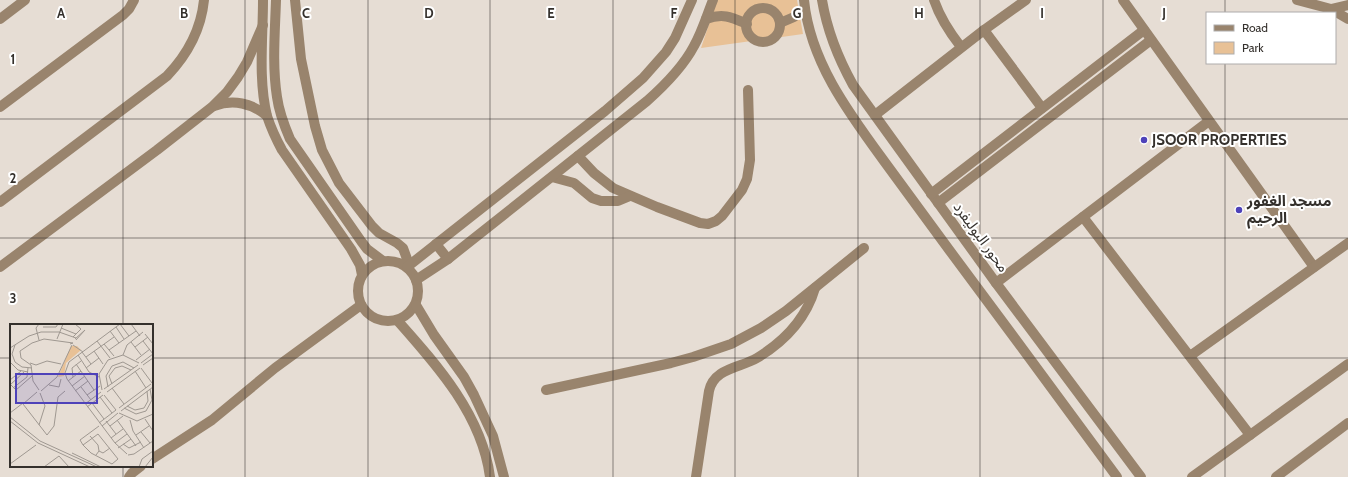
<svg xmlns="http://www.w3.org/2000/svg" width="1348" height="477" viewBox="0 0 1348 477" font-family="Cabin,'Noto Sans Arabic',sans-serif">
	<style>
		.green { fill: #e8c196 }
		.lines { fill: none; stroke-linecap: round; stroke-linejoin: round }
		.minor { stroke: #99846d; stroke-width: 10 }
		.grid { fill: none; stroke: #34302c; stroke-width: 1; stroke-opacity: 0.55 }
		.poi-dot { fill: #4e42b9; stroke: #fff; stroke-width: 1.5 }
		.labels { text-anchor: middle; stroke-width: 4; stroke-linejoin: round; paint-order: stroke }
		.poi-label { font-size: 15px; font-weight: bold; fill: #34302c; stroke: #fff; text-anchor: start }
		.street-label { font-size: 15px; fill: #34302c; stroke: #fff }
		.inset-road { fill: none; stroke: #9f9891; stroke-width: 1 }
		.view { fill: #4e42b9; fill-opacity: 0.15; stroke: #4e42b9; stroke-width: 2 }
		.inset-edge { fill: none; stroke: #34302c; stroke-width: 2 }
		.grid-label { font-size: 13px; text-anchor: middle; font-weight: bold; fill: #34302c; stroke: #fff; stroke-width: 4; stroke-linejoin: round; paint-order: stroke }
	</style>
	<rect width="100%" height="100%" fill="#e6ddd4"/>
	<path class="green" d="M717 0H797L803 34 701 48Z"/>
	<g class="lines">
		<g class="minor">
			<path d="M263 0C263 38 258 79 267 116 271 128 276 139 282 150L351 249 360 265 362 275"/>
			<path d="M276 0C275 32 272 65 277 97 279 112 284 125 290 139L361 241 367 249 383 261"/>
			<path d="M295 0 301 59 315 126 322 150 339 183 372 226 379 233 397 243 403 248 407 259 406 266"/>
			<path d="M804 0C810 61 848 112 884 161 906 191 928 221 950 251 1006 326 1062 402 1117 477"/>
			<path d="M822 0C827 30 838 58 853 85L996 283 1141 477"/>
			<path d="M934 0C940 18 950 33 961 47"/>
			<path d="M1123 0 1314 267"/>
			<path d="M1297 0 1331 9 1348 19"/>
			<circle cx="763" cy="25" r="17"/>
			<path d="M1331 9 1348 5"/>
			<path d="M0 19 25 0"/>
			<path d="M706 19C723 13 731 17 747 24"/>
			<path d="M780 23 794 17"/>
			<path d="M984 30 1042 108"/>
			<path d="M214 106C233 99 252 103 267 116"/>
			<path d="M0 107 123 15 129 9 134 0"/>
			<path d="M875 115 984 30 1026 0"/>
			<path d="M578 156 594 173 613 188 657 207 700 223 708 224 716 221 722 216 742 190 747 179 750 160 748 90"/>
			<path d="M552 177 574 183 592 198 601 201H618L630 196"/>
			<path d="M931 194 1144 30"/>
			<path d="M0 202 167 76C188 54 201 30 204 0"/>
			<path d="M938 203 1151 40"/>
			<path d="M1083 217 1250 435"/>
			<path d="M436 244 448 259"/>
			<circle cx="388" cy="291" r="30"/>
			<path d="M0 267 157 150 212 107 227 92 238 77 247 62 263 25"/>
			<path d="M407 267 605 111 643 78 666 52 675 38 692 0"/>
			<path d="M416 280 448 259 647 101C665 85 683 67 694 46 702 32 707 15 713 0"/>
			<path d="M996 283 1209 121"/>
			<path d="M416 305 434 335 464 377 474 395 493 436 504 477"/>
			<path d="M397 320C437 365 482 415 490 477"/>
			<path d="M1190 356 1348 243"/>
			<path d="M546 390 671 363 693 357 731 344 761 328 786 311 864 248"/>
			<path d="M152 459 212 420 275 368 361 305"/>
			<path d="M129 477 132 473 141 466"/>
			<path d="M696 477 709 391C714 368 740 368 757 358 785 341 806 319 815 288"/>
			<path d="M1192 477 1348 364"/>
			<path d="M1276 477 1348 423"/>
		</g>
	</g>
	<path class="grid" d="M123 0V325M245 0V477M368 0V477M490 0V477M613 0V477M735 0V477M858 0V477M980 0V477M1103 0V477M1225 0V13M1225 63V477M0 119H1348M0 238H1348M0 358H11M152 358H1348M123 466V477"/>
	<g class="poi-dot">
		<circle cx="1144" cy="140" r="4"/>
		<circle cx="1239" cy="210" r="4"/>
	</g>
	<g class="labels">
		<g class="poi-label">
			<text x="1152" y="145">JSOOR PROPERTIES</text>
			<text x="1247" y="206">مسجد الغفور<tspan x="1247" dy="17">الرحيم</tspan></text>
		</g>
		<g class="street-label">
			<text transform="translate(981 237) rotate(54)" y="5">محور البوليفرد</text>
		</g>
	</g>
	<g transform="translate(10 324)">
		<rect width="143" height="143" fill="#e6ddd4"/>
		<path d="M61 22H67L71 26 56 39 54 52 48 53Z" fill="#e8c196"/>
		<path class="inset-road" d="M110 0 59 38 55 49 57 55 105 119 117 130M110 0 119 12M121 0 130 12M33 3H46L48 0M106 3 114 15M51 4 66 10M100 7 109 19M135 10 143 20M63 13 71 5 65 0M47 15 53 0M65 15 75 6 66 16M29 16 26 4 29 0M87 17 100 34M133 17 143 30M121 18 131 31M94 20 104 32M5 21 2 30 5 38 12 43 22 44M63 21 73 28M125 23 138 13M0 24 19 12 31 8H49L66 14M99 26 126 7M84 27 93 40M72 28 81 40M68 31 79 48 89 53M113 31 117 21 133 8M76 33 104 13M126 36 140 25M0 38 8 46 18 48M20 39 26 41 37 37 51 40M131 39 143 30M66 40 84 66M133 41 143 34M76 44 89 34M131 44 142 59M125 47 136 64M63 53 62 44 71 37M0 56 11 47M58 57 71 47M0 60 6 66 22 52M102 60 99 52 105 44 112 42 121 46M0 61 14 48M39 61 49 63 51 55M62 62 75 52M71 63 81 76M98 63 96 52 102 42 113 38 124 44M3 64 17 53 18 44M102 64 114 80M94 65 128 41M29 66 23 57 21 41 11 34 10 27 22 19 34 15 63 19 60 20M92 66 89 50 98 36 113 31 129 39M31 67 47 53 62 21M65 67 78 57M27 68 13 80 37 111 44 102 48 73 55 67M97 68 130 44M77 71 90 62M94 71 106 86M90 73 102 89M82 79 94 95M75 80 91 68M117 82 125 86 134 84 138 77 137 67M77 83 93 71M109 84 141 60M114 84 126 90 136 87 142 76 140 65M111 87 143 63M0 89 13 79M109 89 127 97 143 90M0 93 30 117 87 143M135 95 143 107M107 96 126 122M120 96 123 107 134 124M0 97 28 119 80 143M96 97 106 110M89 99 106 86M29 101 35 82 30 69M92 102 108 89M100 102 113 92M131 108 140 119M88 110 108 135 102 140 81 129 73 121ZM126 111 139 102M80 112 88 121 89 127M101 114 113 105M105 119 117 110M113 120 119 124 131 118M73 121 70 116 89 102M108 124 121 115M62 129 91 143M86 131 89 127 93 129 100 124M118 131 124 130 143 117M0 140 26 121M34 143 49 132 59 143M129 143 132 135 143 127M135 143 143 133"/>
		<path class="view" d="M6 50H87V79H6Z"/>
		<rect width="143" height="143" class="inset-edge"/>
	</g>
	<g class="grid-label">
		<text x="61" y="18">A</text>
		<text x="184" y="18">B</text>
		<text x="306" y="18">C</text>
		<text x="429" y="18">D</text>
		<text x="551" y="18">E</text>
		<text x="674" y="18">F</text>
		<text x="797" y="18">G</text>
		<text x="919" y="18">H</text>
		<text x="1042" y="18">I</text>
		<text x="1164" y="18">J</text>
		<text x="13" y="64">1</text>
		<text x="13" y="183">2</text>
		<text x="13" y="303">3</text>
	</g>
	<rect x="1206" y="12" width="130" height="52" fill="#ffffff" stroke="#aeacab"/>
	<rect x="1214" y="25" width="20" height="6" fill="#99846d" stroke="#aeacab"/>
	<text x="1242" y="32" font-size="12" fill="#34302c">Road</text>
	<rect x="1214" y="42" width="20" height="12" fill="#e8c196" stroke="#aeacab"/>
	<text x="1242" y="52" font-size="12" fill="#34302c">Park</text>
</svg>
